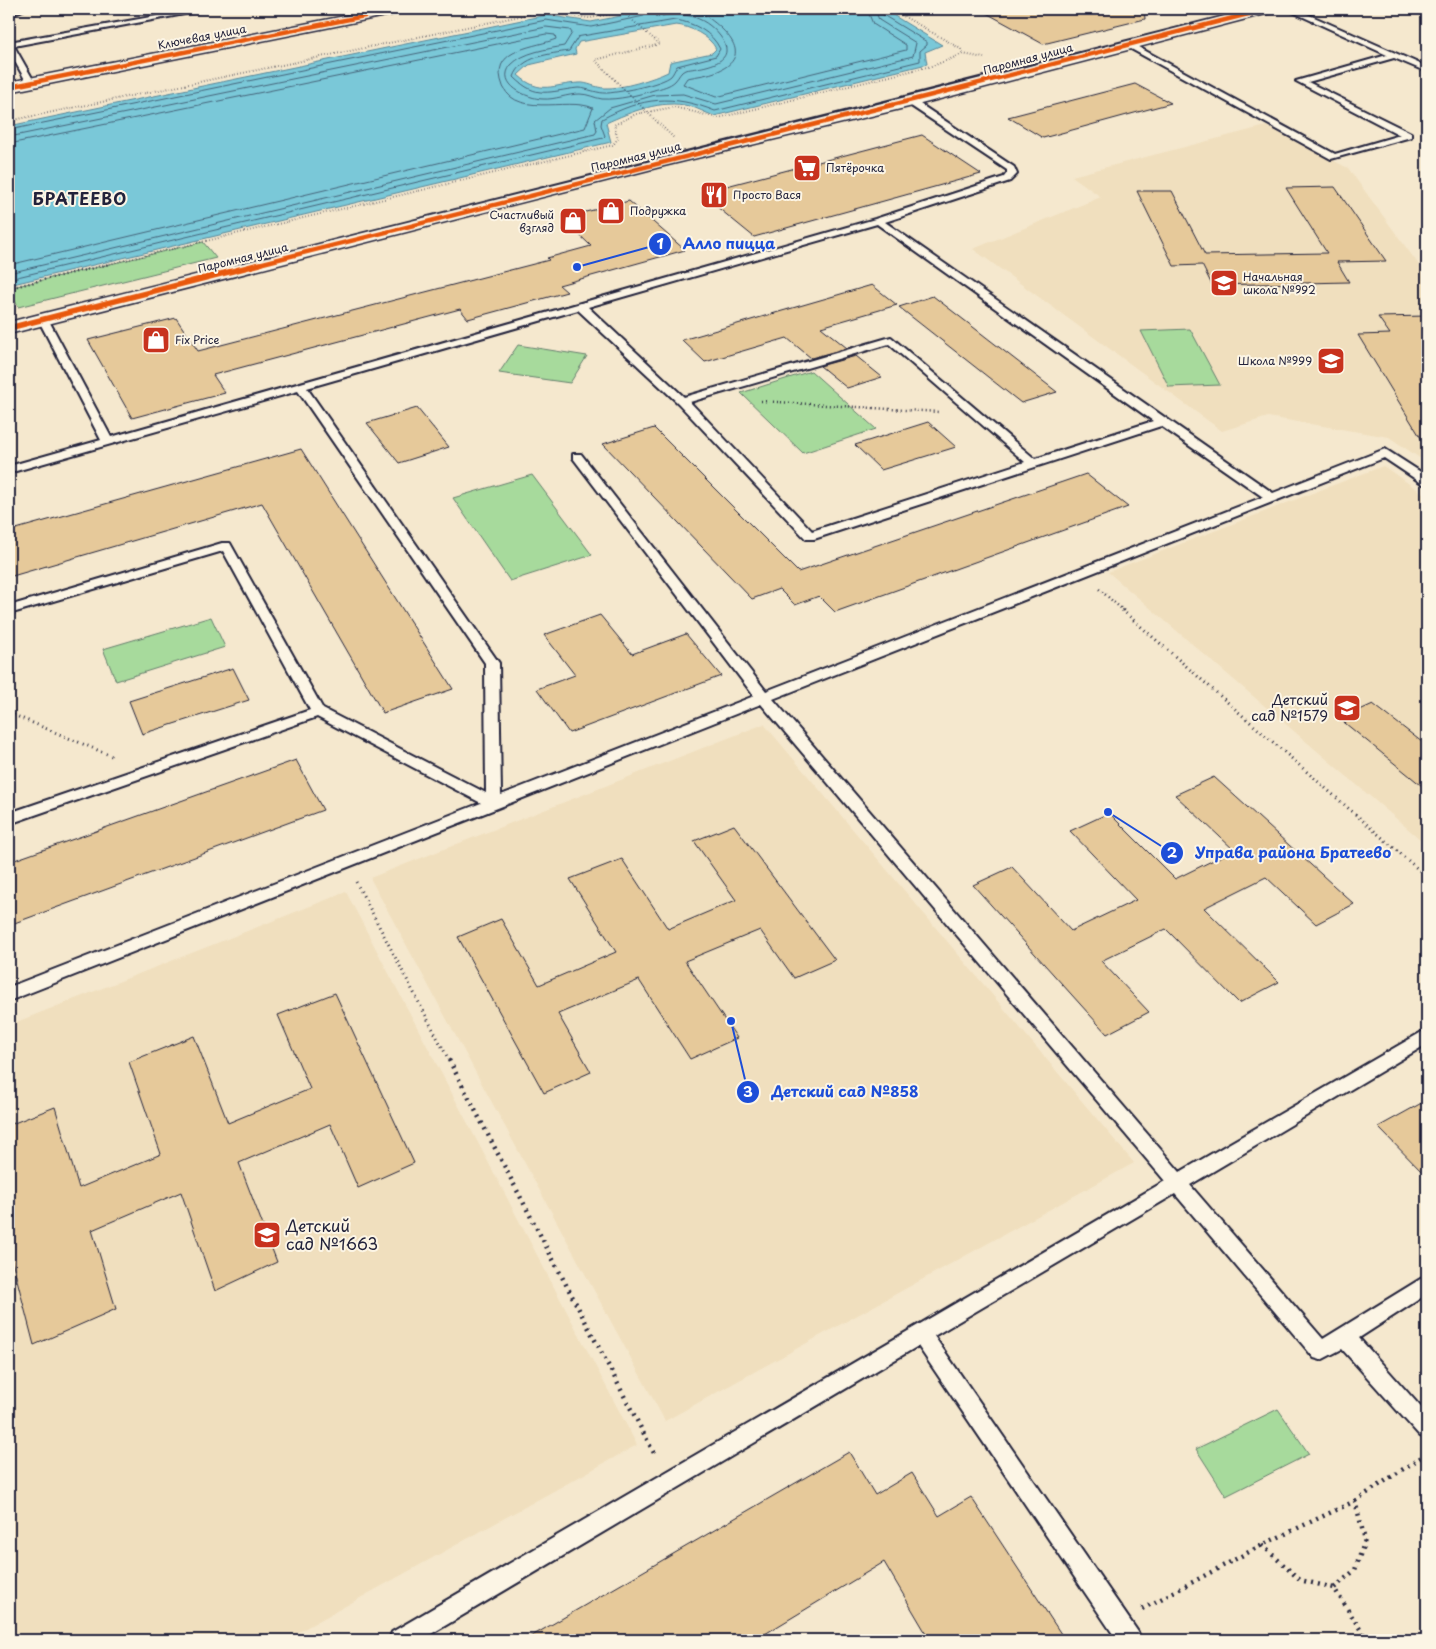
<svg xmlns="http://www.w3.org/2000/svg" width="1436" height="1649" viewBox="0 0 1436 1649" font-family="'Playpen Sans',sans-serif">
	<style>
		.built { fill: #f0dfbe }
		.green { fill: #a7da9c; stroke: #647e6c }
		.water { fill: #7ac8d8; stroke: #578699; fill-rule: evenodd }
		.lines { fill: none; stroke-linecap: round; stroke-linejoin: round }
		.shore { stroke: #45647a; stroke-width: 1 }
		.building { fill: #e6c99a; stroke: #22223b }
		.lane-casing { stroke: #22223b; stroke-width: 4 }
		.street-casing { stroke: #22223b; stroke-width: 3 }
		.path-far3 { stroke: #22223b; stroke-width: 2; stroke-dasharray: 0.5 2.5; stroke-linecap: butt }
		.path-far2 { stroke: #22223b; stroke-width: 2.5; stroke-dasharray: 1 3; stroke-linecap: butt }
		.path-far1 { stroke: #22223b; stroke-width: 3; stroke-dasharray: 1 4; stroke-linecap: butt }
		.path { stroke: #22223b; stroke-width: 4.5; stroke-dasharray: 2 5; stroke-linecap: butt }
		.lane { fill: #fcf5e5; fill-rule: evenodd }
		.street { fill: #fcf5e5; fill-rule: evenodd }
		.path-bridge { stroke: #22223b; stroke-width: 2; stroke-dasharray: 0.5 2.5; stroke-linecap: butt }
		.cycleway-far1-casing { stroke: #fcf5e5; stroke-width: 6 }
		.cycleway-casing { stroke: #fcf5e5; stroke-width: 8 }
		.cycleway-far1 { stroke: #e8590c; stroke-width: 4.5 }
		.cycleway { stroke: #e8590c; stroke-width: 5.5 }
		.labels { text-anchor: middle; stroke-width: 4; stroke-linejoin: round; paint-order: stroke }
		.far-street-label { font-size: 11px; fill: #22223b; stroke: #fcf5e5 }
		.far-poi-label { font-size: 11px; fill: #22223b; stroke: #fcf5e5; text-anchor: start }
		.poi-label { font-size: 14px; fill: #22223b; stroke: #fcf5e5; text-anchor: end }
		.far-district-label { font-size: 16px; font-weight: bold; letter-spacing: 1px; fill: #22223b; stroke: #fcf5e5 }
		.near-poi-label { font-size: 16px; fill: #22223b; stroke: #fcf5e5; text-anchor: start }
		.leader { fill: none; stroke: #1d4ed8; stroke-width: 2 }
		.callout-dot { fill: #1d4ed8; stroke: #fcf5e5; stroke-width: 2 }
		.mark-label { font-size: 15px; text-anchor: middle; font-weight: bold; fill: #fff }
		.callout-label { font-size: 15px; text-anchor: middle; font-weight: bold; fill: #1d4ed8; stroke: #fcf5e5; stroke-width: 4; stroke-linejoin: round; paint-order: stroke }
	</style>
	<rect width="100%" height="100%" fill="#f5e8ce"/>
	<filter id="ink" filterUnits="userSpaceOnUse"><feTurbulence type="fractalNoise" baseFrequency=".02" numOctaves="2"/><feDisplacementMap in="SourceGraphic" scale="10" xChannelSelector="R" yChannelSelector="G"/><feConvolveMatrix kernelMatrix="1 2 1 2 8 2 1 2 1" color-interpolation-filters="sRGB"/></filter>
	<g filter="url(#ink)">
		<g class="built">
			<path d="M1266 126 1348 168 1427 276V463L1389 437 1268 417 1222 431 973 249 1101 197 1072 176Z"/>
			<path d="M1383 466 1427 496V845L1108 572Z"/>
			<path d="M764 724 1134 1163 665 1421 370 878Z"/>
			<path d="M346 892 637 1445 284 1640H9V1025Z"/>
		</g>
		<g class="green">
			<path d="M203 242 216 258 18 307 9 288Z"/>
			<path d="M1190 329 1220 385 1169 387 1141 331Z"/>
			<path d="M518 345 587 356 570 383 499 373Z"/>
			<path d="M811 371 876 429 803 453 741 393Z"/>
			<path d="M532 475 592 555 510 581 453 498Z"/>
			<path d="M211 617 225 647 116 681 103 649Z"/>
			<path d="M1278 1409 1309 1454 1226 1496 1196 1449Z"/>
		</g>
		<path class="water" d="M655 9H883L942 45 925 52 927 64 714 116C706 113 697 108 689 106 662 99 630 112 606 123L611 142 9 285V126L546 15 591 22ZM676 25C689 26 710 36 716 49L712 53 670 62 668 72C653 79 622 89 605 88 596 88 587 82 579 83 553 84 541 96 518 75L529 65 576 54 575 49 579 42Z"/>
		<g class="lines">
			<g class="shore">
				<path d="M695 9C715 21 760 53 718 71 708 75 697 76 687 78L683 84 716 97 906 50V45L873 24 867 9"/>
				<path d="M676 20C694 23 712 32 720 49L716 56 677 66C675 69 673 74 671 76 662 84 621 92 608 93 598 94 587 88 578 88 549 91 537 100 514 77 521 56 550 54 569 51L578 37Z"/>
				<path d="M9 130 546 20 591 27 644 16 648 9"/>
				<path d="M9 137 546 27 570 30 572 33 564 46C548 49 523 52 511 65 495 84 528 99 543 99 555 100 567 94 580 94 588 94 595 98 602 99 619 100 638 95 654 90 661 88 670 86 675 81 679 77 680 72 685 70 702 67 741 64 720 36 703 14 681 12 656 17L655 9"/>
				<path d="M9 144 546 34 555 35 556 39C537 47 493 48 501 80 510 121 568 96 593 108L585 128 9 265"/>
				<path d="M9 273 595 134 597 131 595 120 610 108 655 95 683 94 716 104 913 56 916 43 879 20 875 9"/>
				<path d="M9 279 603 138 605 136 601 125 602 119C643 97 672 94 715 111L920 61V51L927 45V42L883 15 881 9"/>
			</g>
		</g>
		<g class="building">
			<path d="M979 9H1144L1145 19 1043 44Z"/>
			<path d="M1135 84 1171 103 1043 138 1008 117Z"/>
			<path d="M922 135 981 174 754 237 700 193Z"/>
			<path d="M1335 187 1386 261 1337 262 1349 282 1212 285 1202 265 1174 266 1137 191H1172L1205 255 1327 253 1286 188Z"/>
			<path d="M629 201 685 250 559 285 567 292 468 319 460 309 213 375 225 393 132 418 88 340 176 318 198 351 549 260 547 258 591 246 562 218Z"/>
			<path d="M872 285 897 305 821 327 847 348 811 358 787 338 705 362 682 340Z"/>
			<path d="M933 296 1057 392 1021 403 899 307Z"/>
			<path d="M1427 316V448L1358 335 1390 334 1378 317Z"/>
			<path d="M856 356 882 377 847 388 820 366Z"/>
			<path d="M417 408 449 447 399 463 367 423Z"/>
			<path d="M928 422 956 447 881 470 855 445Z"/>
			<path d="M654 428 798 572 1086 474 1128 507 835 612 819 596 795 605 779 589 752 599 603 444Z"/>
			<path d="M301 449 453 689 383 713 262 503 9 577V531Z"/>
			<path d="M600 615 632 654 686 634 721 676 569 733 537 689 575 675 544 635Z"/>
			<path d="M233 668 249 700 142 734 129 701Z"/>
			<path d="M1373 704 1427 746V790L1340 719Z"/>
			<path d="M296 760 323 810 9 925V862Z"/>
			<path d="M1214 777 1354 904 1316 924 1266 877 1204 908 1279 982 1239 1003 1166 929 1101 961 1149 1012 1107 1034 973 885 1012 867 1071 931 1136 900 1070 831 1109 813 1175 879 1234 850 1175 795Z"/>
			<path d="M734 825 835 960 794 978 760 930 685 961 737 1038 690 1059 639 980 558 1014 591 1072 544 1093 458 937 501 919 539 985 616 952 570 879 622 859 668 929 736 900 694 841Z"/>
			<path d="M335 993 414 1163 358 1188 330 1124 239 1163 277 1262 215 1291 181 1192 92 1230 116 1309 34 1345 9 1249V1125L55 1107 79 1188 161 1154 129 1062 194 1036 228 1123 310 1089 278 1015Z"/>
			<path d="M1427 1100V1177L1378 1127Z"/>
			<path d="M849 1452 875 1495 912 1473 939 1516 971 1497 1065 1640H930L884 1562 755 1640H525Z"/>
		</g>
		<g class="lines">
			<defs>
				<g id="lane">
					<path d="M15 9H25L9 16V11Z"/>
					<path d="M196 9H211L14 46 35 83 31 86 27 83 9 51V42Z"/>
					<path d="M1286 9H1296L1427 67V72L1394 58 1308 82 1411 133V137L1331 159 1122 44 1129 42 1335 154 1400 135 1296 81 1387 55Z"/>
					<path d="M908 100H914L1014 167 1017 174 1010 181 885 222 1273 493 1385 449 1427 476V485L1423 484 1384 458 773 699 1180 1172 1427 1029V1044L1190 1185 1323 1339 1427 1275V1294L1359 1338 1427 1414V1439L1420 1436 1342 1349 1321 1360 1314 1358 1175 1194 934 1336 1138 1632 1141 1640H1117L918 1346 421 1640H389L392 1632 1165 1181 761 704 9 1001V987L481 803 317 717 9 824V813L310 710 223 551 9 614V606L222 543H230L323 709 486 793 485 663 298 391 9 473V466L101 440 38 319 43 316 48 319 111 437 875 219 1004 177 1007 173V170L908 104ZM877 224 1153 421 1035 459 891 337 684 397 588 307ZM578 310 678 403 806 539H814L1161 426 1263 497 766 691 581 454H573V458L754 696 501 795 499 663 307 388ZM889 344 1025 462 812 531 690 402Z"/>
				</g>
				<g id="street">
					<path d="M380 9H407L400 13 9 92V82Z"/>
					<path d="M1252 9H1275L1273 12 917 105 664 166 9 334V322C423 217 838 116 1252 9Z"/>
				</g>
			</defs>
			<use href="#lane" class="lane-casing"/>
			<use href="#street" class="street-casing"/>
			<g class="path-far3">
				<path d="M963 54 984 58"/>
				<path d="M615 80 595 60 660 44 648 34"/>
				<path d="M649 114 674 138"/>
				<path d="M9 121 540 12 590 18 638 9"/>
				<path d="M104 265 613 145 618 138 614 125 636 114 674 107 718 118 935 65 963 54 961 49 891 9"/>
			</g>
			<g class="path-far2">
				<path d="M9 288 110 264"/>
				<path d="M761 401 939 412"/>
				<path d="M1099 589 1124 611"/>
			</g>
			<g class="path-far1">
				<path d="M1122 610 1427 877"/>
				<path d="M9 713 114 757"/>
				<path d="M356 882 450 1062"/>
			</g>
			<g class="path">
				<path d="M449 1060 656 1457"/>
				<path d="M1355 1501 1423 1456"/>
				<path d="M1262 1545 1300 1580 1334 1588 1367 1640"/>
				<path d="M1142 1609 1262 1545 1355 1501 1365 1540 1355 1570 1334 1588"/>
			</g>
			<use href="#lane" class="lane"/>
			<use href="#street" class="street"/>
			<g class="path-bridge">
				<path d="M622 11 648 34"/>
				<path d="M615 80 649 114"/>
			</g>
			<defs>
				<g id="cycleway-far1">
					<path d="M9 87 400 9"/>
					<path d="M255 265C592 179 931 97 1268 9"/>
				</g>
				<path id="cycleway" d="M9 328 260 264"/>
			</defs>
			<use href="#cycleway-far1" class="cycleway-far1-casing"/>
			<use href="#cycleway" class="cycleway-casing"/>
			<use href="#cycleway-far1" class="cycleway-far1"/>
			<use href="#cycleway" class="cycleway"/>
		</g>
	</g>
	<defs>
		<symbol id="supermarket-square" viewBox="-11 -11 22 22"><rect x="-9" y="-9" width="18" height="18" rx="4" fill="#c8321e" stroke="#fcf5e5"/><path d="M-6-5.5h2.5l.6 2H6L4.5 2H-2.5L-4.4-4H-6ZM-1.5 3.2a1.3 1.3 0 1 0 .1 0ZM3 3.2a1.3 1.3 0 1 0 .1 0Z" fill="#fff"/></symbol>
		<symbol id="restaurant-square" viewBox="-11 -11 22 22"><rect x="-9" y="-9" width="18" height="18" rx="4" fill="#c8321e" stroke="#fcf5e5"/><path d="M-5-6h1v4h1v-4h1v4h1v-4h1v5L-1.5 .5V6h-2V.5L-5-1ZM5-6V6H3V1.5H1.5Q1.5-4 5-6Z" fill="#fff"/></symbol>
		<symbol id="shop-square" viewBox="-11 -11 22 22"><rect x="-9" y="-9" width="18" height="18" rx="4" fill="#c8321e" stroke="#fcf5e5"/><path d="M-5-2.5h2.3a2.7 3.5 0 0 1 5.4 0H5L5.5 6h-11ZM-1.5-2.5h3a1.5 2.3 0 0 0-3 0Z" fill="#fff"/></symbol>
		<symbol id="school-square" viewBox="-11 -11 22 22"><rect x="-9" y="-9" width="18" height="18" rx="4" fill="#c8321e" stroke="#fcf5e5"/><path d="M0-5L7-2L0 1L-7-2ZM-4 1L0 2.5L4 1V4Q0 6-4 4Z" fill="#fff"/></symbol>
	</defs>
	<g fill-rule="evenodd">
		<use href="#supermarket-square" x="791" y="152" width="32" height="32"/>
		<use href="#restaurant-square" x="698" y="179" width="32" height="32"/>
		<use href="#shop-square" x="595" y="195" width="32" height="32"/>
		<use href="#shop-square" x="557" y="205" width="32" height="32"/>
		<use href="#school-square" x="1208" y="267" width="32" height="32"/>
		<use href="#shop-square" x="140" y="324" width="32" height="32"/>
		<use href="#school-square" x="1315" y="345" width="32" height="32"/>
		<use href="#school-square" x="1331" y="692" width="32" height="32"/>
		<use href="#school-square" x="251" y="1219" width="32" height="32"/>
	</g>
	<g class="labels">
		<g class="far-street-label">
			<text transform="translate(202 37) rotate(-11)" y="4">Ключевая улица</text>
			<text transform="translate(1028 59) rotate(-15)" y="4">Паромная улица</text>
			<text transform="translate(636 157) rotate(-14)" y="4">Паромная улица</text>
			<text transform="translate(243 258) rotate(-14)" y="4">Паромная улица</text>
		</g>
		<g class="far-poi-label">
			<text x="826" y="172">Пятёрочка</text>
			<text x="733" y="199">Просто Вася</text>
			<text x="630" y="215">Подружка</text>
			<text x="554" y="219" text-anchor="end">Счастливый<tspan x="554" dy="13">взгляд</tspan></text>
			<text x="1243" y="281">Начальная<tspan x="1243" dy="13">школа №992</tspan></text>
			<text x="175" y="344">Fix Price</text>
			<text x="1312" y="365" text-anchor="end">Школа №999</text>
		</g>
		<g class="poi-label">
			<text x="1328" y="705">Детский<tspan x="1328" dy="16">сад №1579</tspan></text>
		</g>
		<g class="far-district-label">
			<text x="80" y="205">БРАТЕЕВО</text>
		</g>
		<g class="near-poi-label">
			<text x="286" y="1232">Детский<tspan x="286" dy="18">сад №1663</tspan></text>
		</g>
	</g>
	<path class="leader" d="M577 267L660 244M1108 812L1172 853M731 1021L748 1092"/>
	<g class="callout-dot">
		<circle cx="577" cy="267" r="5"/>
		<circle cx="1108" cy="812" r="5"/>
		<circle cx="731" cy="1021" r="5"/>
		<circle cx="660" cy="244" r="12"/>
		<circle cx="1172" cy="853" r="12"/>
		<circle cx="748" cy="1092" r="12"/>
	</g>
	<g class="mark-label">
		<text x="660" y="249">1</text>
		<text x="1172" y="858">2</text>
		<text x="748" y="1097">3</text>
	</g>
	<g class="callout-label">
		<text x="729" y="249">Алло пицца</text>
		<text x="1293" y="858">Управа района Братеево</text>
		<text x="845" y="1097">Детский сад №858</text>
	</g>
	<rect width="1436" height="1649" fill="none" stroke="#fcf5e5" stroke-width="30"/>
	<rect x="15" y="15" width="1406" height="1619" fill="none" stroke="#22223b" stroke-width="2" filter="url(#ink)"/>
</svg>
